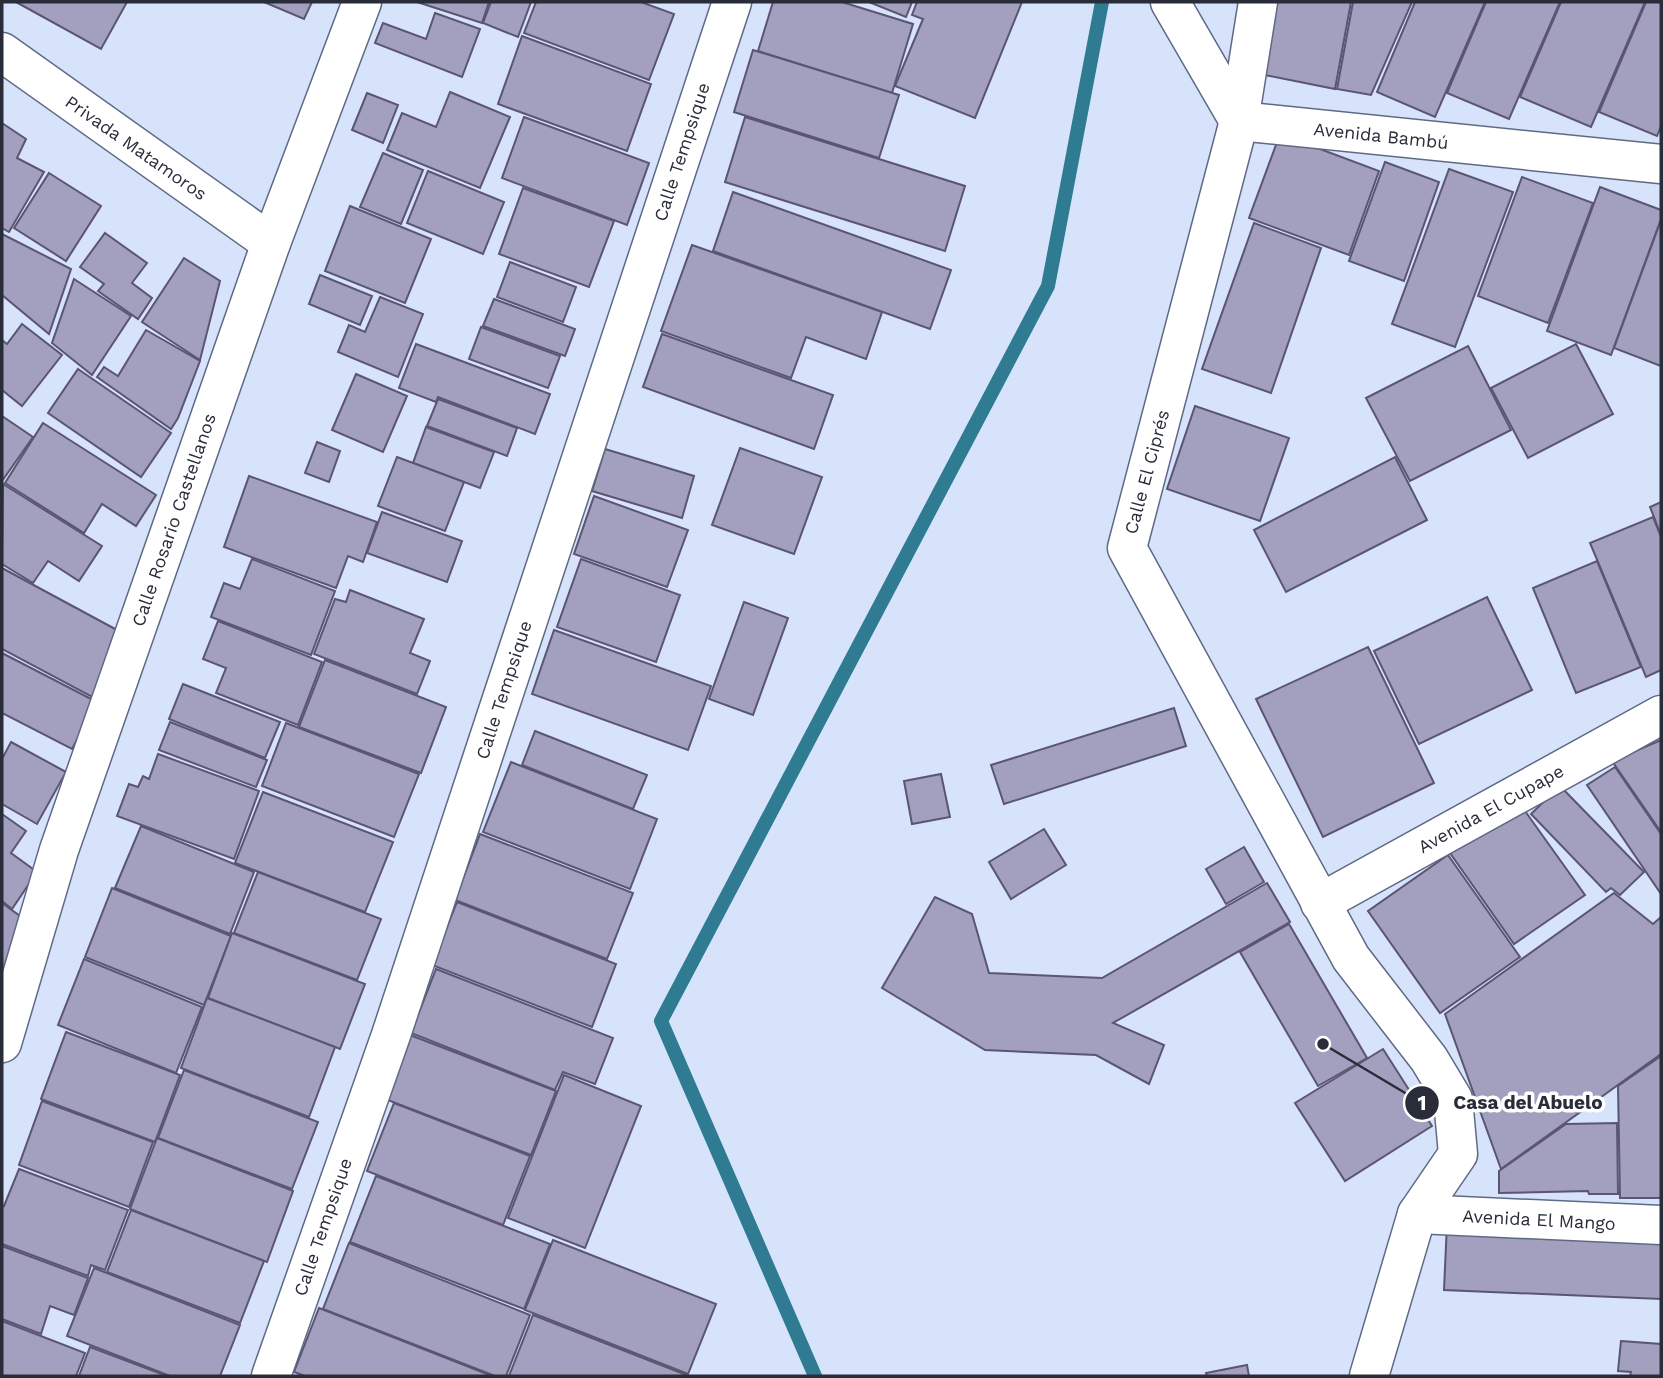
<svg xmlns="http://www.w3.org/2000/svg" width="1663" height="1378" viewBox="0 0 1663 1378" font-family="'Work Sans',sans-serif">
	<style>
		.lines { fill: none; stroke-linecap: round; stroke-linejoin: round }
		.stream { stroke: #2e7b92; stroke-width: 14 }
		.building { fill: #a39fbe; stroke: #5a5572; stroke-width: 2 }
		.street-casing { stroke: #5e6a85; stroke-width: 41 }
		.street { stroke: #fff; stroke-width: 38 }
		.labels { text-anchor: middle; stroke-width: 7; stroke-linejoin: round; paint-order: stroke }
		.street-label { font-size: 18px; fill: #282d39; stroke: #fff }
		.leader { fill: none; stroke: #282d39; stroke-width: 2.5 }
		.callout-dot { fill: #282d39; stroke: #fff; stroke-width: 2.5 }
		.mark-label { font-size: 21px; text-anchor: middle; font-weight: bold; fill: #fff }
		.callout-label { font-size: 19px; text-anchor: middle; font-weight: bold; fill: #282d39; stroke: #fff; stroke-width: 7; stroke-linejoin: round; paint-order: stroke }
	</style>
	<rect width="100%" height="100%" fill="#d7e2fb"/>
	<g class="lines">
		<path class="stream" d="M815 1376 661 1021 1048 286 1102 2"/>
	</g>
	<g class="building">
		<path d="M16 2H127L101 49Z"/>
		<path d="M264 2H312L304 19Z"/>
		<path d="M417 2H489L482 23Z"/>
		<path d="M491 2H531L518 37 483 23Z"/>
		<path d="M536 2H641L674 14 649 80 524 33Z"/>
		<path d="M773 2H842L913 24 892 93 758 51Z"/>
		<path d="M869 2H912L906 17Z"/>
		<path d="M917 2H1022L975 118 895 86 923 19 912 15Z"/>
		<path d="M1269 2H1351L1335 89 1255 73Z"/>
		<path d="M1353 2H1412L1371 95 1337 89Z"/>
		<path d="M1415 2H1485L1435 117 1377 92Z"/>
		<path d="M1486 2H1560L1509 119 1447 93Z"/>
		<path d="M1561 2H1645L1591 127 1520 97Z"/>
		<path d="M1646 2H1661V126L1657 136 1599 112Z"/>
		<path d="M435 13 480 29 462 77 375 43 383 23 426 39Z"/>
		<path d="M522 36 651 84 627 151 498 104Z"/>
		<path d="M753 50 899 95 879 158 734 112Z"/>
		<path d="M450 92 510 117 480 188 387 150 402 113 436 127Z"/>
		<path d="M367 93 398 105 383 143 352 130Z"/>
		<path d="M524 117 649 163 627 225 502 178Z"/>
		<path d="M745 117 965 186 945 251 725 182Z"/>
		<path d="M2 123 26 139 17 158 44 172 9 232 2 228Z"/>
		<path d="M1280 134 1379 171 1349 255 1249 218Z"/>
		<path d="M383 153 423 170 401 224 360 207Z"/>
		<path d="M1385 162 1439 182 1404 281 1349 261Z"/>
		<path d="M1449 169 1513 192 1455 347 1392 324Z"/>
		<path d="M428 171 504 202 483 254 407 223Z"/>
		<path d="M49 173 101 206 66 261 14 228Z"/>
		<path d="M1522 177 1593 203 1548 323 1478 296Z"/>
		<path d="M1600 187 1661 210V219L1611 355 1547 331Z"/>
		<path d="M523 188 614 221 589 287 499 254Z"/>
		<path d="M733 192 951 270 930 329 713 251Z"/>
		<path d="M350 206 431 239 405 303 325 271Z"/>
		<path d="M1661 220V366L1614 348Z"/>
		<path d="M1254 223 1321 248 1271 393 1202 369Z"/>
		<path d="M105 233 147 263 132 283 152 298 138 319 98 291 104 284 80 267Z"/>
		<path d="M2 234 71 269 49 334 2 295Z"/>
		<path d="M692 245 882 312 866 359 806 337 791 378 661 331Z"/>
		<path d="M184 258 220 281 200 360 142 322Z"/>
		<path d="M510 262 576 287 563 322 497 297Z"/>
		<path d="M320 275 372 296 360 325 309 304Z"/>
		<path d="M74 279 131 316 92 375 52 343Z"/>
		<path d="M380 297 423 314 398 377 338 352 349 325 365 332Z"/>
		<path d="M494 299 575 329 565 356 483 326Z"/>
		<path d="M22 324 62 355 22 406 2 390V340L7 344Z"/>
		<path d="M481 327 560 356 548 388 469 359Z"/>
		<path d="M146 330 200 361 178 418 171 429 97 377 104 367 118 376Z"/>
		<path d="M662 334 833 395 814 449 643 387Z"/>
		<path d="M416 344 550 394 535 434 438 397 436 402 399 388Z"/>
		<path d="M1576 344 1613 414 1528 458 1491 388Z"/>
		<path d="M1468 346 1511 430 1410 481 1366 398Z"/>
		<path d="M78 369 171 433 141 477 48 413Z"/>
		<path d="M356 374 407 396 383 452 332 430Z"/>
		<path d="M438 399 517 428 507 456 427 426Z"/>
		<path d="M1195 406 1289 438 1260 521 1167 489Z"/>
		<path d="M2 416 33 437 2 481Z"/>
		<path d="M43 423 156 495 136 526 102 504 84 533 5 483Z"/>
		<path d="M426 427 494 452 480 488 413 463Z"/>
		<path d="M317 442 340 451 329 482 305 473Z"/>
		<path d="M740 448 822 477 794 554 712 525Z"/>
		<path d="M605 449 694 476 682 518 592 491Z"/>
		<path d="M397 457 464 482 445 531 378 506Z"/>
		<path d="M1395 457 1427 520 1286 592 1254 530Z"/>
		<path d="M249 476 377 522 363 562 348 556 336 588 224 547Z"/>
		<path d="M3 484 102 546 79 581 48 561 33 583 2 564Z"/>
		<path d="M594 496 688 530 667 587 574 554Z"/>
		<path d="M1661 502V535L1650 507Z"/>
		<path d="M382 512 462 541 447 582 367 553Z"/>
		<path d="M1653 517 1661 537V670L1646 677 1590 543Z"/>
		<path d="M252 559 335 591 311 655 211 617 224 583 240 589Z"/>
		<path d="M581 559 680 595 656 662 557 627Z"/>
		<path d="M1597 561 1641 667 1576 693 1533 588Z"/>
		<path d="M2 568 130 637 96 699 2 649Z"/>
		<path d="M350 590 424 619 410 653 430 661 417 694 314 654 335 599 346 602Z"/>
		<path d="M1487 597 1532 690 1419 744 1374 651Z"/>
		<path d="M744 602 788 618 753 715 709 699Z"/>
		<path d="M218 621 322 662 298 725 216 693 226 668 203 659Z"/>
		<path d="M554 630 711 686 688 750 532 694Z"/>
		<path d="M1368 647 1434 783 1323 837 1256 699Z"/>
		<path d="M2 653 97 702 72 749 2 713Z"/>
		<path d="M325 660 446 707 421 773 299 727Z"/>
		<path d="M183 684 280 722 265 758 169 719Z"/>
		<path d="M1174 708 1186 746 1004 804 991 765Z"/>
		<path d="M170 722 267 760 256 787 159 750Z"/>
		<path d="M286 723 419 774 394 837 262 786Z"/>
		<path d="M535 731 647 775 633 809 522 765Z"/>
		<path d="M1661 740V832L1612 761Z"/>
		<path d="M11 742 66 772 37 824 2 804V759Z"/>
		<path d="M158 754 259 791 234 859 117 816 129 784 138 787 143 776 149 779Z"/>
		<path d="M511 762 657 819 630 889 483 832Z"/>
		<path d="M1615 767 1661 834V894L1587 785Z"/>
		<path d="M941 774 950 817 912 824 904 781Z"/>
		<path d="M1560 786 1644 872 1620 895 1611 888 1606 892 1531 814Z"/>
		<path d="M263 792 393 842 365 912 235 863Z"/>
		<path d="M1520 804 1585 895 1514 944 1450 853Z"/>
		<path d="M2 814 26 831 11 853 37 872 12 909 2 901Z"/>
		<path d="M141 826 254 872 230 934 115 888Z"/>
		<path d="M1044 829 1066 865 1011 899 989 862Z"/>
		<path d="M480 834 633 893 607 959 455 900Z"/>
		<path d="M1244 847 1264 882 1226 904 1206 869Z"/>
		<path d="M1448 855 1520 957 1440 1013 1368 911Z"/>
		<path d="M258 872 381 919 357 980 234 933Z"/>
		<path d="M1267 883 1290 922 1113 1023 1164 1045 1149 1084 1096 1055 985 1050 882 988 935 897 972 914 989 973 1102 978Z"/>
		<path d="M112 888 231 936 204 1005 85 957Z"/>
		<path d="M1614 893 1653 924 1661 917V1054L1501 1169 1445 1014Z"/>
		<path d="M457 902 616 964 592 1027 432 965Z"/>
		<path d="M2 903 20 916 2 975Z"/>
		<path d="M1289 924 1367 1058 1318 1086 1240 952Z"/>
		<path d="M232 933 365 984 340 1049 208 998Z"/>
		<path d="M84 959 202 1007 176 1073 58 1025Z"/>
		<path d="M436 969 613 1038 595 1084 563 1072 555 1090 411 1033Z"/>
		<path d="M207 998 335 1047 309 1117 181 1068Z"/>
		<path d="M66 1032 180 1075 155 1142 41 1099Z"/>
		<path d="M410 1035 556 1091 531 1155 385 1099Z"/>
		<path d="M1383 1049 1432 1126 1345 1181 1295 1103Z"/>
		<path d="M1661 1056V1198H1620L1618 1086Z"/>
		<path d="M184 1070 318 1122 292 1189 158 1138Z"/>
		<path d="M564 1075 641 1106 585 1248 508 1218Z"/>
		<path d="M42 1101 153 1142 129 1207 19 1165Z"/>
		<path d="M394 1103 530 1156 503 1225 367 1171Z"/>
		<path d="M1617 1123 1618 1194H1589L1588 1191 1499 1193V1171L1566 1124Z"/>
		<path d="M157 1138 293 1191 267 1262 130 1209Z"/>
		<path d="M19 1169 128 1210 105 1270 91 1265 88 1276 2 1244V1205L4 1206Z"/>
		<path d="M376 1176 550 1244 524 1309 350 1242Z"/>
		<path d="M131 1210 264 1261 240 1323 107 1272Z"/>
		<path d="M1447 1223 1661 1232V1299L1444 1290Z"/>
		<path d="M553 1240 716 1304 688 1374 525 1310Z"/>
		<path d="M349 1243 530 1315 506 1376H495L323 1309Z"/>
		<path d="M2 1246 88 1278 74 1315 50 1306 41 1334 2 1319Z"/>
		<path d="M94 1268 240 1325 220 1376H170L67 1336Z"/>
		<path d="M319 1308 492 1376H305L294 1372Z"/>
		<path d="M533 1315 689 1376H509Z"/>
		<path d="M2 1321 85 1353 76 1376H2Z"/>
		<path d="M1621 1341 1661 1344V1376H1630L1631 1372 1618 1371Z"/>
		<path d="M90 1347 167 1376H79Z"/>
		<path d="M1247 1365 1249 1376H1207L1206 1373Z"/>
	</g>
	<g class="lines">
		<defs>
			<g id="street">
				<path d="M1170 2 1239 121 1661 164"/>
				<path d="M1258 2 1239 121 1127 548 1351 958 1429 1059 1453 1099 1458 1154 1417 1214 1369 1376"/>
				<path d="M2 52 271 243"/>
				<path d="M1320 903 1661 715"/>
				<path d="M2 1043 59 850 271 243 362 2"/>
				<path d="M1417 1214 1661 1225"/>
				<path d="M271 1376 391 1035 732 2"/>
			</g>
		</defs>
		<use href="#street" class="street-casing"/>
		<use href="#street" class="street"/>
	</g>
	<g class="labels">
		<g class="street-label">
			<text transform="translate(1381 136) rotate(6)" y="6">Avenida Bambú</text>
			<text transform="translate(136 148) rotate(35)" y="6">Privada Matamoros</text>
			<text transform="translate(682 152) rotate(-72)" y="6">Calle Tempsique</text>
			<text transform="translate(1147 472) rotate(-75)" y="6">Calle El Ciprés</text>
			<text transform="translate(174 520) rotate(-71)" y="6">Calle Rosario Castellanos</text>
			<text transform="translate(504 690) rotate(-72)" y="6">Calle Tempsique</text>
			<text transform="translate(1491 809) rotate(-29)" y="6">Avenida El Cupape</text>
			<text transform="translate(1539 1220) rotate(3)" y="6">Avenida El Mango</text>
			<text transform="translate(323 1227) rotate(-71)" y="6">Calle Tempsique</text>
		</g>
	</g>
	<path class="leader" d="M1323 1044L1422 1103"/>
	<g class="callout-dot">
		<circle cx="1323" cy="1044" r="7"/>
		<circle cx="1422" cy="1103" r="18"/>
	</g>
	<g class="mark-label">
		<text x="1422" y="1110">1</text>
	</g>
	<g class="callout-label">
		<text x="1528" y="1109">Casa del Abuelo</text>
	</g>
	<rect width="1663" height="1378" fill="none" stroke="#282d39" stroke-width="7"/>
</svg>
